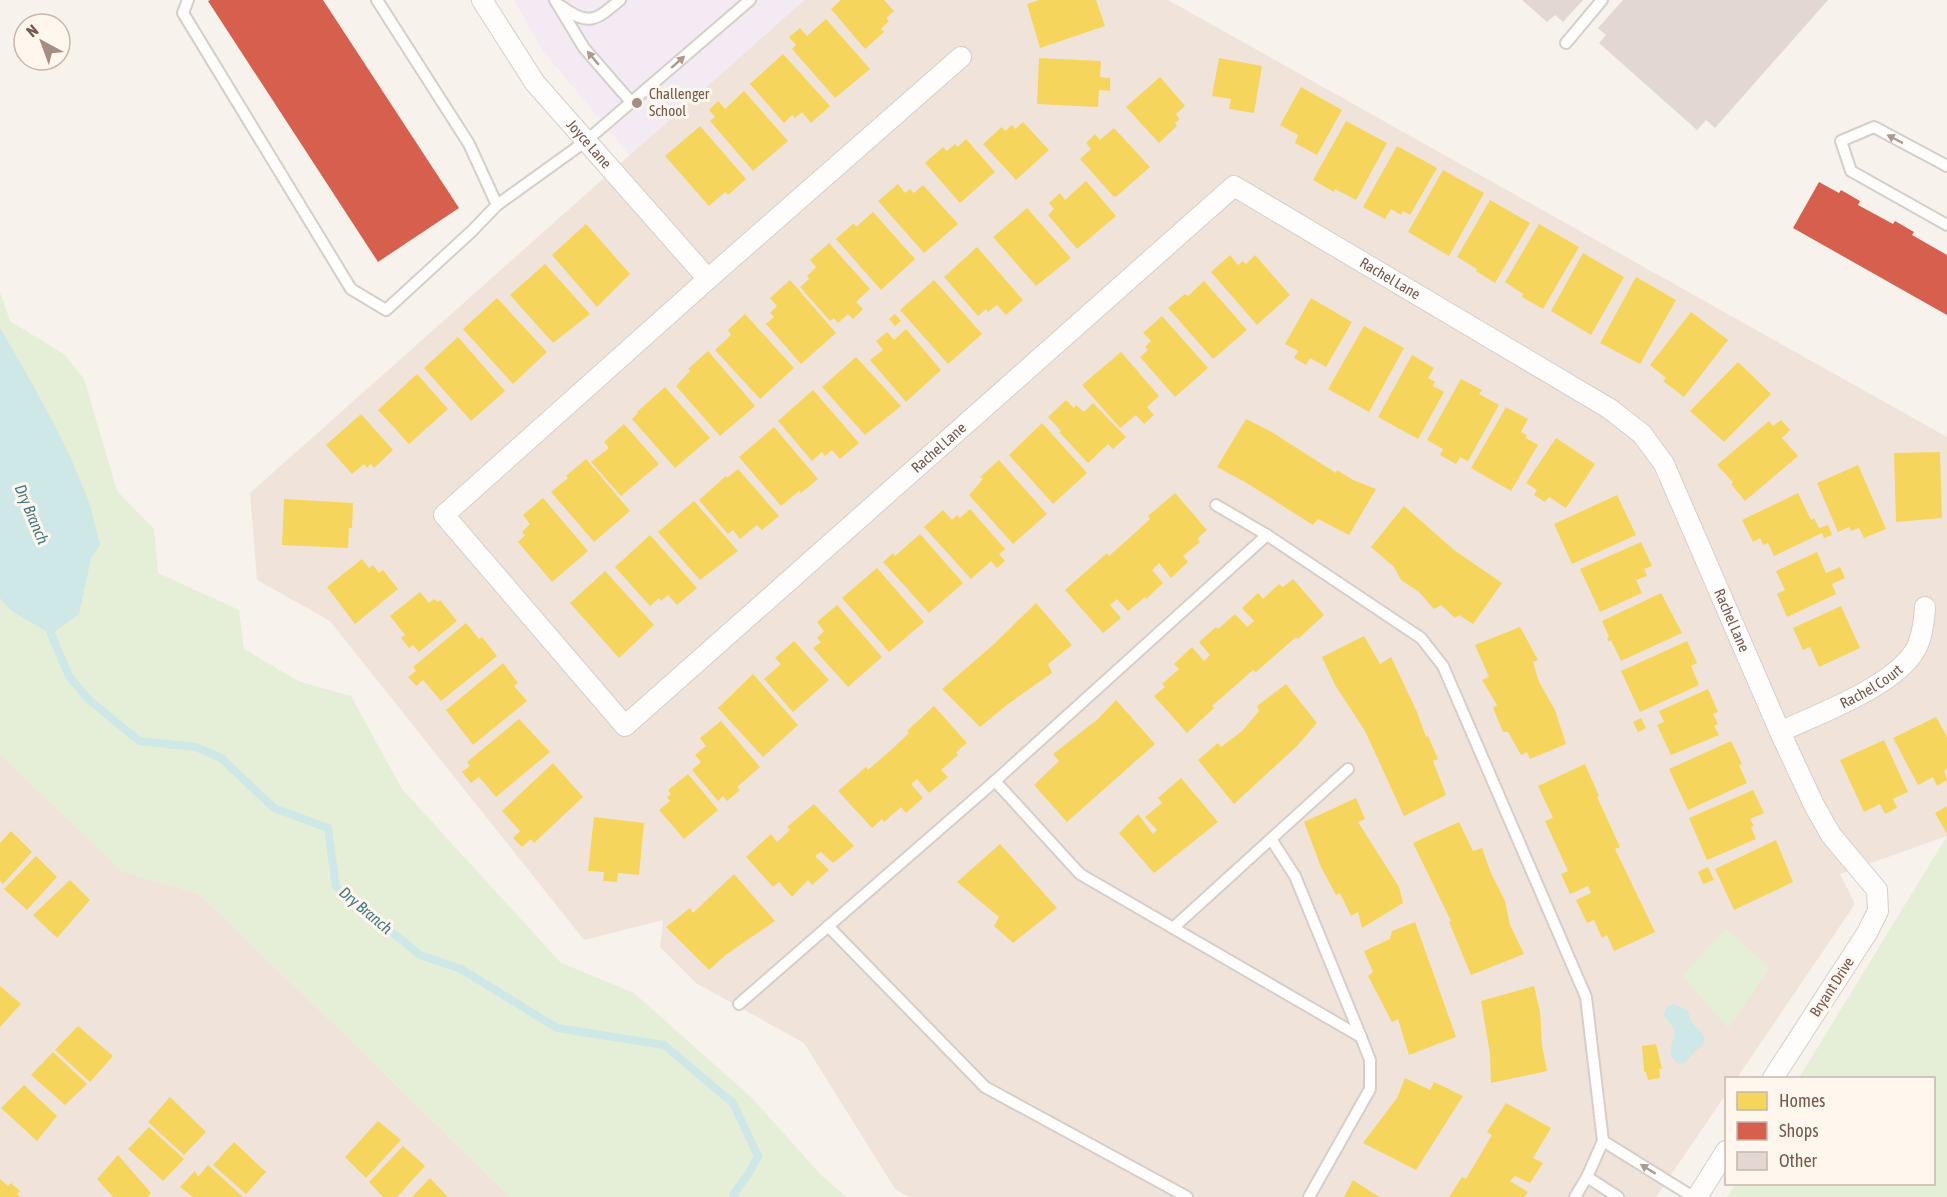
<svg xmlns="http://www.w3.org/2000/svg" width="1947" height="1197" viewBox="0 0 1947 1197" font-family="'Asap Condensed',sans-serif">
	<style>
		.residential { fill: #f0e4da }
		.education { fill: #f3eaf3 }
		.green { fill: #e5eed7 }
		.water { fill: #cee8e8 }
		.homes { fill: #f6d55c }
		.shops { fill: #d6604d }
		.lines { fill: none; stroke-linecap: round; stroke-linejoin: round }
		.stream { stroke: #cee8e8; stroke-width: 8 }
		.building { fill: #e2d8d1 }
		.service-casing { stroke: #d6cec8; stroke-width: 14 }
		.minor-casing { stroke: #d6cec8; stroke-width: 22 }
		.service { stroke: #fefdfc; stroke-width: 10 }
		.minor { stroke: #fefdfc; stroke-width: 20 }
		.oneway { fill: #ac9a92 }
		.poi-dot { fill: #a38e84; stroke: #fff7ee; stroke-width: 2 }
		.labels { text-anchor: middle; stroke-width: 6; stroke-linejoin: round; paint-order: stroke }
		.poi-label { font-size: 15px; fill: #76584c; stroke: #fff7ee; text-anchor: start }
		.street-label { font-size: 15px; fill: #76584c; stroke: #fff7ee }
		.water-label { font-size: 16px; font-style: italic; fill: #427b83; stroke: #fff7ee }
	</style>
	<rect width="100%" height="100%" fill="#f7f2ec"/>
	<g class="residential">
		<path d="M804 0H1168L1947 437V836L1840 874 1855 904 1737 1078H1726V1094L1656 1197H909L895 1189 804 1043 696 983 660 947 663 920 584 940 330 621 257 580 250 493Z"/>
		<path d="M0 754 122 871 199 894 338 1028 510 1197H0Z"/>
	</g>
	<path class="education" d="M514 0H804L630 155 543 51Z"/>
	<g class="green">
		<path d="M0 292 10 321 65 355 84 379 117 491 154 529 158 573 239 610 244 649 300 682 351 696 402 789 561 963 634 993 752 1098 822 1176 847 1197H510L338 1028 199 894 122 871 4 759 0 754Z"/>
		<path d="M1947 836V1197H1727L1735 1184H1934V1078H1799Z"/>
		<path d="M1726 928 1770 968 1728 1028 1682 976Z"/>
	</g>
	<g class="water">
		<path d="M0 328C32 383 66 440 88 500 93 514 96 530 100 545L91 558 79 614 51 634 10 610 0 598Z"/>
		<path d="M1675 1004 1687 1010C1690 1015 1690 1021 1694 1025 1700 1032 1709 1035 1702 1046 1693 1051 1690 1059 1682 1064L1676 1062 1670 1054C1672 1033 1682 1036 1664 1016 1665 1008 1667 1005 1675 1004Z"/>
	</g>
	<g class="homes">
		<path d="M841 0H884L894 11 886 18 889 21 881 29 884 32 865 49 831 9Z"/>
		<path d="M1039 0H1096L1105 26 1040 48 1027 4Z"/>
		<path d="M826 19 870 69 835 98 792 49 796 45 789 37 800 28 807 36Z"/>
		<path d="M783 54 830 106 811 123 802 112 795 118 792 115 784 123 750 84Z"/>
		<path d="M1039 58 1101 61 1100 77 1110 78V91L1099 90 1098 107 1037 104Z"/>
		<path d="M1219 58 1262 66 1254 113 1229 109 1231 99 1212 96Z"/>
		<path d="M1160 77 1185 106 1176 114 1180 119 1175 123 1177 126 1159 143 1126 107Z"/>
		<path d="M1301 87 1342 110 1317 155 1295 143 1298 135 1280 125Z"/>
		<path d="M744 91 788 141 753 171 710 121 715 117 709 110 718 101 725 109Z"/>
		<path d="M1346 121 1387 143 1356 200 1335 189 1334 192 1313 180Z"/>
		<path d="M1023 122 1049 150 1016 180 983 144 1002 127 1005 131 1012 125 1015 129Z"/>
		<path d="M700 126 746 179 728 195 725 192 709 206 665 156Z"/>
		<path d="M1114 128 1150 167 1117 196 1114 197 1080 159 1091 149 1086 143 1095 134 1100 140Z"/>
		<path d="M966 139 995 172 960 203 925 163 943 147 947 151 955 144 958 147Z"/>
		<path d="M1397 146 1437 168 1410 215 1403 211 1401 215 1391 209 1385 219 1363 207Z"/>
		<path d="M1443 170 1484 193 1449 256 1408 232Z"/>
		<path d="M1086 181 1116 216 1077 249 1048 215 1054 209 1049 203 1060 193 1065 200Z"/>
		<path d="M898 184 905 193 910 189 914 193 923 185 958 224 924 253 878 201Z"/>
		<path d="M1490 200 1530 223 1495 283 1476 271 1477 269 1457 257Z"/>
		<path d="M1027 208 1071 258 1036 286 993 237Z"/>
		<path d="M873 212 915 259 881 290 836 239 854 223 856 227Z"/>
		<path d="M586 224 630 274 597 307 552 255Z"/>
		<path d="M1539 224 1579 247 1543 309 1522 297 1523 294 1505 282Z"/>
		<path d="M829 243 870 289 856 302 863 309 853 319 848 314 838 323 834 318 830 321 800 287 809 279 807 276 816 267 810 260Z"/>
		<path d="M977 247 1023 300 1006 315 997 305 988 312 986 309 978 316 944 277Z"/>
		<path d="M1583 253 1624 277 1591 335 1551 311Z"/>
		<path d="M1230 255 1238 265 1243 261 1246 264 1255 255 1290 295 1257 325 1211 272Z"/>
		<path d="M545 264 590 314 553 343 510 295Z"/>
		<path d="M1636 277 1676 300 1640 364 1600 343Z"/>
		<path d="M790 280 836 333 801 364 766 324 774 317 770 313 777 306 770 298Z"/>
		<path d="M934 280 982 334 948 364 900 310Z"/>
		<path d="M1204 281 1247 330 1213 359 1168 308 1185 294 1188 296Z"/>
		<path d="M497 298 547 352 513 384 463 329Z"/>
		<path d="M1311 298 1352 322 1326 367 1310 358 1306 365 1294 358 1298 351 1285 344Z"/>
		<path d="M1691 312 1728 340 1684 397 1663 381 1666 378 1650 365Z"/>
		<path d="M745 314 794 368 760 399 715 350 731 335 728 330Z"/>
		<path d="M895 314 901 321 895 326 889 319Z"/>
		<path d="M1162 316 1208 368 1175 397 1140 357 1148 350 1145 347 1151 341 1143 333Z"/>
		<path d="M1364 326 1404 348 1369 412 1328 389Z"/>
		<path d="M906 329 941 370 906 402 870 360 883 350 876 341 887 332 894 340Z"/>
		<path d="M458 337 505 391 471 421 424 368Z"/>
		<path d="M708 351 755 406 720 436 676 386 690 371 688 369Z"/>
		<path d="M1121 352 1159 396 1147 407 1154 415 1144 424 1136 415 1120 428 1082 385Z"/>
		<path d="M1412 355 1434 368 1428 378 1435 382 1433 386 1444 392 1418 439 1378 417Z"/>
		<path d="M856 357 901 406 865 435 822 387Z"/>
		<path d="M1738 362 1771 394 1724 442 1690 411Z"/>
		<path d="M417 374 448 409 409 444 378 410Z"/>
		<path d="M1461 379 1482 390 1479 394 1499 405 1468 461 1460 457 1456 464 1440 455 1443 449 1427 440Z"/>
		<path d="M665 387 710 438 675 468 632 419 638 413 637 412Z"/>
		<path d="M813 390 859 443 840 459 832 450 825 456 822 452 812 461 778 421Z"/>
		<path d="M1066 400 1074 408 1076 405 1084 412 1093 403 1126 437 1113 449 1108 444 1088 463 1059 432 1061 431 1048 417Z"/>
		<path d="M1506 407 1528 419 1521 432 1527 435 1526 438 1538 445 1511 491 1471 468Z"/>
		<path d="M361 414 393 450 374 468 371 464 367 468 364 464 352 474 326 445Z"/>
		<path d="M1246 419 1270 431 1336 473 1337 470 1353 480 1376 489 1349 535 1318 519 1313 525 1245 482 1217 467Z"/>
		<path d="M1781 420 1790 430 1782 438 1798 456 1745 501 1731 484 1733 482 1717 465 1769 421 1773 426Z"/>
		<path d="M1042 423 1087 473 1053 504 1009 455Z"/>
		<path d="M624 424 659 464 621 496 591 462 609 448 604 442Z"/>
		<path d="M774 427 818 479 801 493 799 491 781 506 739 457Z"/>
		<path d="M1556 438 1595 464 1566 508 1549 497 1545 502 1534 495 1537 490 1526 483Z"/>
		<path d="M1940 452 1942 518 1896 522 1894 453Z"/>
		<path d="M586 459 630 511 594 542 551 492 568 478 566 476Z"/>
		<path d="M999 460 1047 514 1013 544 969 495 983 479 980 477Z"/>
		<path d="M1858 465 1886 529 1864 538 1859 528 1851 531 1849 527 1838 532 1817 483Z"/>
		<path d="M738 469 779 516 762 530 757 525 740 539 733 530 728 534 699 500 726 476 727 478Z"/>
		<path d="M1175 493 1207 530 1197 539 1200 542 1183 556 1188 562 1171 578 1159 563 1152 570 1163 583 1146 599 1145 597 1128 611 1117 599 1110 605 1121 618 1103 633 1065 590 1107 553 1109 556 1126 541 1150 519 1148 516Z"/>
		<path d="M1798 493 1811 520 1814 518 1819 528 1828 525 1832 535 1824 538 1822 533 1774 556 1768 543 1763 545 1760 538 1753 542 1742 520Z"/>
		<path d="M1617 495 1636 535 1572 564 1554 524Z"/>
		<path d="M543 498 588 551 552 582 518 542 525 535 522 532 530 524 523 515Z"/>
		<path d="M284 499 353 503 352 528H349L348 548 282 545Z"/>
		<path d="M694 501 738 551 700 580 658 532Z"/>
		<path d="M1404 506 1454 550 1502 583 1473 624 1459 615 1455 618 1441 605 1434 609 1419 592 1401 580 1394 567 1371 547Z"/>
		<path d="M970 509 1005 549 999 554 1005 561 997 568 991 561 971 579 924 527 943 510 952 520 957 515 960 518Z"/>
		<path d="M920 534 963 583 929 613 883 562 893 553 895 556Z"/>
		<path d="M650 535 697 588 677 605 668 595 661 601 659 598 650 606 615 567Z"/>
		<path d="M1641 542 1652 566 1644 569 1647 576 1636 580 1642 593 1600 612 1580 569Z"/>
		<path d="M1817 552 1826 573 1840 567 1845 578 1832 584 1836 594 1787 617 1777 594 1785 590 1776 571Z"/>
		<path d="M362 559 369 568 373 565 379 573 383 570 398 589 355 624 327 587Z"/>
		<path d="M877 568 924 622 889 652 842 598Z"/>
		<path d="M605 571 654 625 619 658 570 603Z"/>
		<path d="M1293 579 1324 615 1298 639 1296 637 1256 672 1253 670 1212 706 1214 708 1187 733 1154 696 1165 687 1162 684 1179 669 1174 664 1192 647 1204 661 1210 655 1199 642 1216 627 1218 629 1235 614 1247 627 1254 621 1242 608 1258 593 1263 599 1279 584 1283 587Z"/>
		<path d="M420 592 429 603 434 599 438 602 440 600 457 621 419 652 413 645 409 648 401 638 405 635 390 616Z"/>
		<path d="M1661 593 1682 633 1621 661 1611 640 1609 642 1607 638 1609 637 1602 621Z"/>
		<path d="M1036 603 1072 645 1048 664 1052 673 1008 704 980 727 942 689 993 645Z"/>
		<path d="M837 605 882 657 848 687 813 648 821 642 817 638 824 631 817 622Z"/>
		<path d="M1841 606 1860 648 1819 667 1810 647 1803 650 1793 628Z"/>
		<path d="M466 623 479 639 482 637 497 656 441 701 423 680 416 686 408 677 416 671 413 667Z"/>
		<path d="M1520 627 1538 660 1533 662 1539 682 1555 710 1566 744 1530 759 1527 752 1521 755 1508 732H1503L1493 708 1497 705 1482 680 1489 677 1475 645Z"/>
		<path d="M1364 636 1380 664 1391 657 1417 712 1426 737 1428 736 1438 759 1433 761 1446 795 1404 816 1365 731 1335 685 1322 657Z"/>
		<path d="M794 641 829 680 793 712 764 679 781 664 775 658Z"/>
		<path d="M1687 641 1697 663 1691 666 1699 685 1640 712 1621 671Z"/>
		<path d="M503 663 518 683 514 686 527 701 473 745 446 710Z"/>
		<path d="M753 674 798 725 763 757 718 708Z"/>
		<path d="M1286 684 1317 723 1296 747 1234 804 1198 760 1218 743 1221 747 1242 731 1259 711 1257 706Z"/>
		<path d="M1708 689 1718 712 1713 714 1718 724 1714 726 1719 735 1671 755 1657 725 1664 722 1659 711Z"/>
		<path d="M1116 700 1155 744 1067 822 1034 785 1059 761 1053 754 1098 719Z"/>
		<path d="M934 706 967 743 956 752 958 755 941 770 948 777 929 793 917 779 911 784 923 798 906 813 901 807 884 822 882 819 872 828 838 791 866 767 868 770 891 750 909 733 907 731Z"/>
		<path d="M1936 717 1947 737V769L1944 771 1947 780 1937 786 1933 777 1918 785 1893 738Z"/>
		<path d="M1641 718 1646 728 1638 732 1633 722Z"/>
		<path d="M519 719 550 752 496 797 479 777 471 783 462 772 470 766 467 762Z"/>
		<path d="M721 721 760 767 737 787 740 790 727 801 723 796 718 801 692 770 701 762 695 755 706 746 700 738Z"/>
		<path d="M1884 740 1908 792 1893 799 1897 808 1885 814 1880 804 1864 812 1840 760Z"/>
		<path d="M1731 741 1742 764 1739 765 1747 783 1688 810 1669 769Z"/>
		<path d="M553 763 583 797 534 843 531 839 522 847 513 838 520 831 502 811Z"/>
		<path d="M1585 764 1599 796 1597 797 1620 847 1615 849 1655 932 1614 951 1607 935 1602 938 1594 920 1587 923 1576 900 1591 893 1588 886 1570 894 1561 874 1568 871 1545 821 1553 818 1538 786Z"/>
		<path d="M688 774 718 810 684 839 659 810 670 801 667 797 671 794 668 790Z"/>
		<path d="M1181 778 1218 822 1154 873 1119 833 1138 814 1153 834 1157 830 1145 817 1162 803 1158 798Z"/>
		<path d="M1753 790 1764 813 1750 819 1754 826 1751 827 1756 839 1707 860 1689 818Z"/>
		<path d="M1356 798 1365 819 1358 822 1399 887 1403 903 1362 928 1358 912 1351 916 1340 893 1336 895 1321 867 1304 822Z"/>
		<path d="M814 804 854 846 833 863 821 852 815 856 829 870 812 885 808 880 792 897 779 882 773 887 746 857 771 834 777 842 790 830 787 827Z"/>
		<path d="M1947 806V834L1935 813Z"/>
		<path d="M594 817 644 823 639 875 618 873 617 882 603 881 604 872 588 871Z"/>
		<path d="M1459 822 1473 851 1482 848 1491 873 1505 901 1510 925 1524 954 1471 975 1449 922 1451 921 1413 843Z"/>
		<path d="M11 831 32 852 3 884 0 881V843Z"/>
		<path d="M1776 840 1793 882 1734 910 1715 869Z"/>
		<path d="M1000 844 1057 908 1013 943 994 926 999 917 957 882Z"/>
		<path d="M36 856 57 877 27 910 4 889Z"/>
		<path d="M1708 867 1714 880 1703 884 1698 872Z"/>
		<path d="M734 874 775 921 727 954 709 970 666 927 690 908 693 913Z"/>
		<path d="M70 880 90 900 57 938 33 915Z"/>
		<path d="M1415 922 1456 1037 1409 1055 1398 1019 1392 1022 1368 976 1373 972 1364 951 1390 939 1392 931Z"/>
		<path d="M0 986 21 1004 0 1027Z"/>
		<path d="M1534 986 1540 1012 1542 1045 1547 1071 1491 1083 1490 1054 1481 1001Z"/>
		<path d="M78 1026 113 1056 90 1082 55 1050Z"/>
		<path d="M1656 1044 1662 1069H1659L1660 1078 1648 1080 1646 1072 1644 1071 1642 1046Z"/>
		<path d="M53 1052 87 1084 65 1105 31 1075Z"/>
		<path d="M1405 1078 1430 1090 1434 1082 1463 1096 1416 1170 1363 1143 1397 1098Z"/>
		<path d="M24 1085 57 1116 37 1141 1 1108Z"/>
		<path d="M170 1097 206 1132 184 1155 148 1122Z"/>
		<path d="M1506 1103 1551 1128 1533 1158 1543 1163 1530 1183 1515 1176 1510 1181 1528 1192 1524 1197H1449L1462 1177 1466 1179 1492 1135 1487 1132Z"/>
		<path d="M378 1121 401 1140 366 1178 345 1157Z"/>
		<path d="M149 1127 184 1159 163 1181 128 1149Z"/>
		<path d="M234 1142 266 1172 246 1194 213 1165Z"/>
		<path d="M403 1146 425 1166 397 1197H383L369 1182Z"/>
		<path d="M118 1155 151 1193 147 1197H113L97 1179Z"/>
		<path d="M208 1165 243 1197H193L180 1187 195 1171 198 1177Z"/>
		<path d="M430 1178 448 1197H412Z"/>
		<path d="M0 1179 8 1186 11 1183 20 1191 17 1194 20 1197H0Z"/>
		<path d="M1353 1180 1379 1197H1344Z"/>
	</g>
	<g class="shops">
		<path d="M210 0H323L459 208 378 262 208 1Z"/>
		<path d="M1819 182 1839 193 1841 190 1860 201 1858 205 1893 224 1895 221 1914 232 1912 235 1947 255V315L1793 228Z"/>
	</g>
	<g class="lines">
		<path class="stream" d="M51 625V634L69 676 87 698 139 741 196 747 221 758 274 808 328 828 336 887 420 955 461 969 557 1028 664 1045 733 1103 758 1156 749 1173 733 1195 734 1197"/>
	</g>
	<g class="building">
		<path d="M1522 0H1583L1563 22 1555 15 1547 22Z"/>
		<path d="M1623 0H1828L1715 128 1706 120 1697 130 1599 43 1606 35 1598 28Z"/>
	</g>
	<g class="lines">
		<defs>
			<g id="service">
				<path d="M188 0 183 13 351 289 386 310 472 231 497 205 469 144 377 0"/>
				<path d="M555 0 584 48 631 102"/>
				<path d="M561 6C589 27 596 20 620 0"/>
				<path d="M1566 43 1602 0"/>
				<path d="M1947 166 1874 127 1841 141 1851 171 1947 225"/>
				<path d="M497 205 586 141 750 0"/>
				<path d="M1216 505 1267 535 1421 638 1443 666 1586 997 1603 1141 1587 1177 1575 1197"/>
				<path d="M995 781 1080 874 1361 1037 1370 1060V1089L1309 1197"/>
				<path d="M1271 839 1295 876 1361 1037"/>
				<path d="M828 926 985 1087 1187 1197"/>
				<path d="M1173 928 1348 769"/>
				<path d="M739 1004 995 781 1267 535"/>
				<path d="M1603 1141 1693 1197"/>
				<path d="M1587 1177 1618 1197"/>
			</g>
			<g id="minor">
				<path id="s1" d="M482 0 535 83 708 279"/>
				<path id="s2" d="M961 57 708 279 444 515 625 726 1234 186 1610 409 1642 434 1664 464 1780 732 1814 805 1831 835 1877 890 1878 911 1867 933 1773 1078"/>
				<path id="s3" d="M1780 732C1818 714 1887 689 1912 655 1922 642 1924 623 1925 607"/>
				<path d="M1697 1197 1726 1151"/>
			</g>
		</defs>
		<use href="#service" class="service-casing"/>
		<use href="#minor" class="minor-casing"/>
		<use href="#service" class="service"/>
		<use href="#minor" class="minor"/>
	</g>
	<defs><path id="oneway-solid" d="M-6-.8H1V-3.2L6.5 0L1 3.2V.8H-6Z" transform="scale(1.5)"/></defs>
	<g class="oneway">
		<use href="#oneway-solid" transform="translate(593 58) rotate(-130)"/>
		<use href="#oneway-solid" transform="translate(678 62) rotate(-41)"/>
		<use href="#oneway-solid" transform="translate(1895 139) rotate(-152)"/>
		<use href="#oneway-solid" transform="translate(1648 1169) rotate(-148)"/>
	</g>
	<circle class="poi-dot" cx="637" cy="103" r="6"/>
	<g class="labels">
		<g class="poi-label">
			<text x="649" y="99">Challenger<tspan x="649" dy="17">School</tspan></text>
		</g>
		<g class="street-label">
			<text dy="5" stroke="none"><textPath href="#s1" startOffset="180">Joyce Lane</textPath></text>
			<text dy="5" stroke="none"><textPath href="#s2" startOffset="1964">Rachel Lane</textPath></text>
			<text dy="5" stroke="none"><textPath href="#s2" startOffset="1388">Rachel Lane</textPath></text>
			<text dy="5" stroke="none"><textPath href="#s2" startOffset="2468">Rachel Lane</textPath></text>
			<text dy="5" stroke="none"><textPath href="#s3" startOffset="102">Rachel Court</textPath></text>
			<text transform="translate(1832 987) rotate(-57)" y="5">Bryant Drive</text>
		</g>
		<g class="water-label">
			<text transform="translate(32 514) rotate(67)" y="6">Dry Branch</text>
			<text transform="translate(366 910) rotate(40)" y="6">Dry Branch</text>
		</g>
	</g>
	<rect x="1725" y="1077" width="210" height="108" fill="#fff7ee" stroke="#c8b7ad" stroke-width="1.5"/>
	<rect x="1737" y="1092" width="30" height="18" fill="#f6d55c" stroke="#c8b7ad" stroke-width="1.5"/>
	<text x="1779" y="1107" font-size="18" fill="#76584c">Homes</text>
	<rect x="1737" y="1122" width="30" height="18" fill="#d6604d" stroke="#c8b7ad" stroke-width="1.5"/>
	<text x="1779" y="1137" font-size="18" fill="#76584c">Shops</text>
	<rect x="1737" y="1152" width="30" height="18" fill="#e2d8d1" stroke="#c8b7ad" stroke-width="1.5"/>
	<text x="1779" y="1167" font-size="18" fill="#76584c">Other</text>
	<g transform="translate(42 42) rotate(319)"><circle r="28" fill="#fff7ee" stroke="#c8b7ad" stroke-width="1.5"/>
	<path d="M0-4.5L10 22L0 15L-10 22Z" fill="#a38e84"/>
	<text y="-9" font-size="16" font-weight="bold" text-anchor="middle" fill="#76584c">N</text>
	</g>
</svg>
